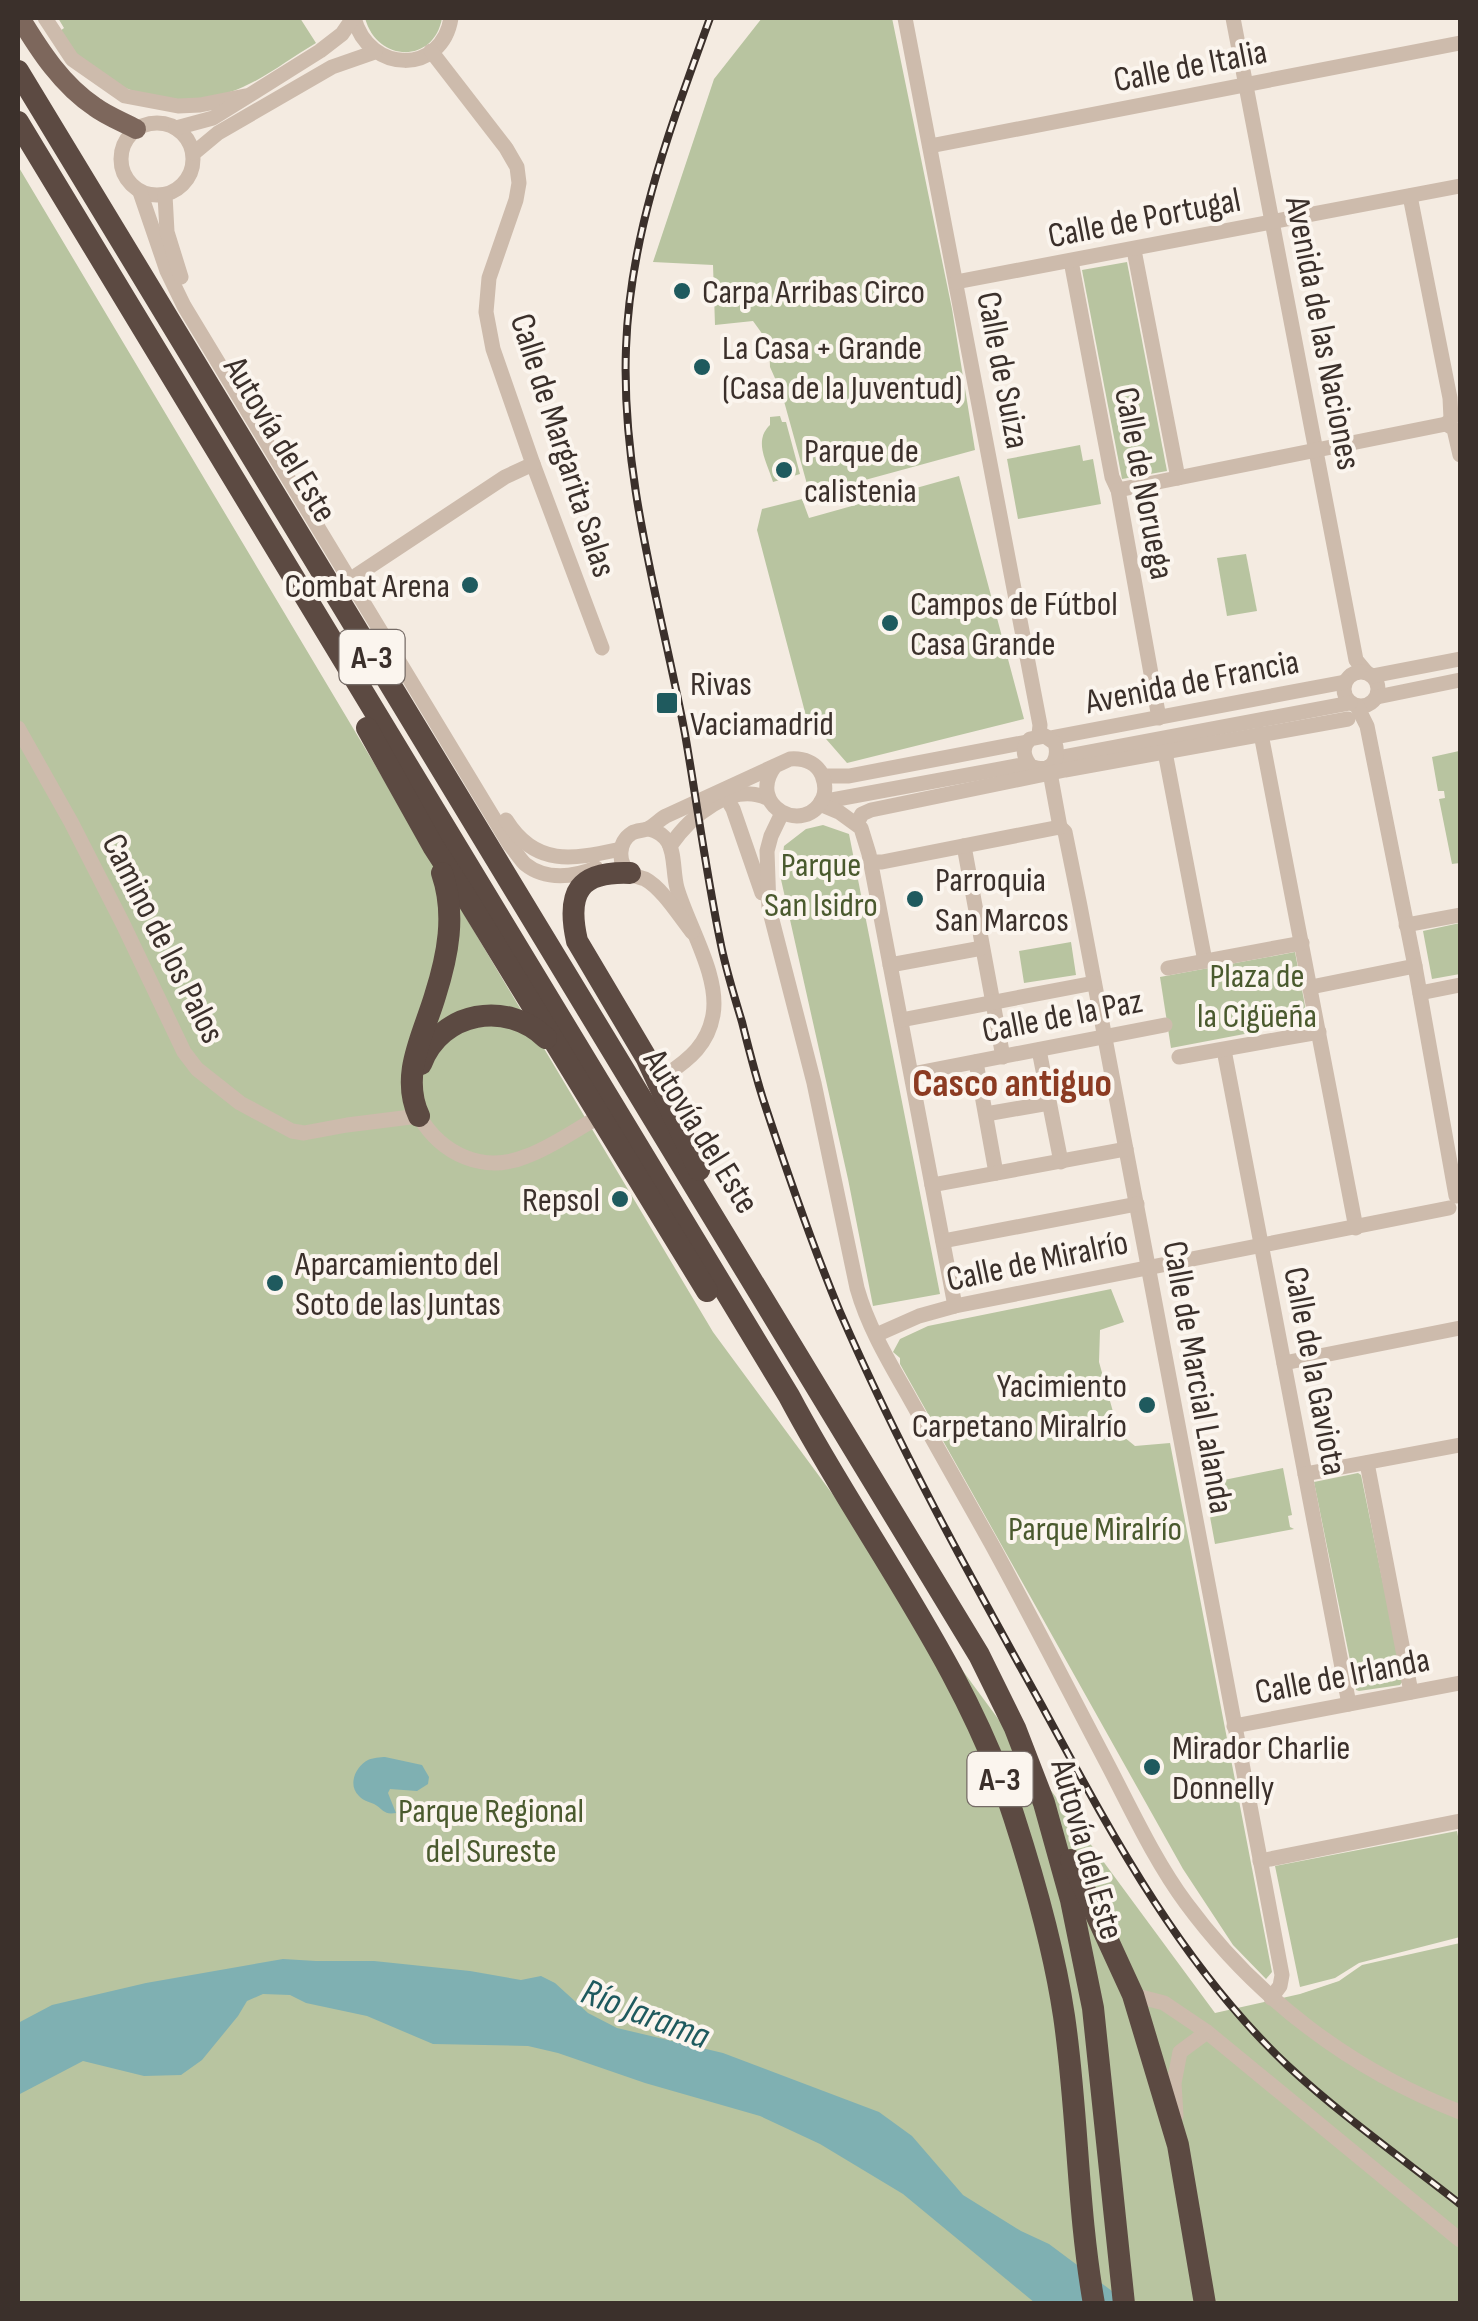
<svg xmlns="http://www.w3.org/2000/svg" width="1478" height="2321" viewBox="0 0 1478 2321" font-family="'Sofia Sans Condensed',sans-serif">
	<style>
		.green { fill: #b8c4a0 }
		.water { fill: #7fb0b2 }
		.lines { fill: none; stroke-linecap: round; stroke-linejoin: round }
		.minor { stroke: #cdbbac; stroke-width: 15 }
		.major { stroke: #7d675c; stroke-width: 20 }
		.highway { stroke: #5c4a42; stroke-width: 22 }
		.rail-casing { stroke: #3b302b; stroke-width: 8 }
		.rail { stroke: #fbf5ee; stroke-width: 4; stroke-dasharray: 11; stroke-linecap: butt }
		.poi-dot { fill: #1f5a5e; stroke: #fbf5ee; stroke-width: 4 }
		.labels { text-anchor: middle; stroke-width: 8; stroke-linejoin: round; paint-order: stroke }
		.shield { fill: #fbf5ee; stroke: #756b66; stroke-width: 2.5 }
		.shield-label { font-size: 32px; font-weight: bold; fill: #3b302b }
		.street-label { font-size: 35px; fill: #3b302b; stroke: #fbf5ee }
		.poi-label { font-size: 35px; fill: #3b302b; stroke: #fbf5ee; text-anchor: start }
		.park-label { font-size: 35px; fill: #4a5a2e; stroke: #fbf5ee }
		.water-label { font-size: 38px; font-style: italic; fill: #1f5a5e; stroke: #fbf5ee }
		.quarter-label { font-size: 40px; font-weight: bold; fill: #8c3b22; stroke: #fbf5ee }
	</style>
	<rect width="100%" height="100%" fill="#f4ebe1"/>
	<g class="green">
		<path d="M58 18H300L316 43C292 57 268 76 243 87 188 112 120 99 78 56 71 49 66 39 60 31L64 28Z"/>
		<path d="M365 18H442C434 64 377 63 365 18Z"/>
		<path d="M762 18H892L952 309 975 450 810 495 782 394 770 367 769 343 753 321 715 325 713 265 653 262 714 79Z"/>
		<path d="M18 166 713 1332 1215 2013 1300 1994 1339 1981 1362 1965 1460 1943V2303H18Z"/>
		<path d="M1127 262 1167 471 1122 479 1082 270Z"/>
		<path d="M780 416 782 422H786L800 474 773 482C767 462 753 441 770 425V417Z"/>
		<path d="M1080 445 1083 461 1093 459 1101 504 1018 519 1007 459Z"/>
		<path d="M959 476 1024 719 847 763 806 716 757 530 762 509 802 499 809 518Z"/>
		<path d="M1246 554 1257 611 1227 616 1217 558Z"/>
		<path d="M1459 751 1460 863 1452 864 1439 799 1445 798 1444 791H1438L1432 757Z"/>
		<path d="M823 825 849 834 940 1294 873 1306 848 1179 780 875 784 846 806 829Z"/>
		<path d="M1460 923V974L1432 979 1423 931Z"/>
		<path d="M1071 942 1076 975 1024 983 1019 951Z"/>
		<path d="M1295 952 1308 1022 1171 1048 1160 977Z"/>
		<path d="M1111 1289 1124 1322 1100 1330 1099 1362 1119 1433 1135 1446 1170 1443 1272 1972 1266 1979 1233 1945 1183 1869 900 1364V1358L893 1352 900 1339 928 1326Z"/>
		<path d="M1283 1468 1292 1515 1288 1516 1290 1527 1294 1529 1215 1544 1204 1484Z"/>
		<path d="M1358 1473 1361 1475 1403 1681 1400 1685 1359 1691 1356 1690 1314 1482Z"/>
		<path d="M1457 1831 1460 1847V1937L1359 1963 1335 1978 1300 1987 1275 1866Z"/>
	</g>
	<g class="water">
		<path d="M385 1757 422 1765 429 1777 428 1784 417 1791 390 1789 388 1793 396 1813C384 1815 384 1810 374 1804 367 1801 364 1801 359 1796 347 1785 356 1766 368 1760 372 1758 381 1757 385 1757Z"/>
		<path d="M283 1959 316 1961H374L470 1971 521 1980 541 1976 555 1983 588 2013 617 2028 723 2053 879 2112 912 2136 963 2195 1021 2231 1049 2244 1128 2303H1035L903 2194 820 2144 760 2116 645 2083 558 2053 528 2046 433 2044 367 2016 306 2003 290 1995 263 1994 247 2001 238 2016 202 2060 181 2075 144 2076 83 2061 18 2095V2023L52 2005 146 1983Z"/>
	</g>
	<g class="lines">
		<g class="minor">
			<path d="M45 18 72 59 125 96 178 106 200 105 245 96"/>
			<path d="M354 18C369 74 442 75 451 18"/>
			<path d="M905 18 1040 725 1039 735"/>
			<path d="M1233 18 1356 660 1366 672"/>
			<path d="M431 51 506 148 517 167 519 183 516 200 489 278 486 312 493 349 533 464 602 648"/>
			<circle cx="157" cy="159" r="36"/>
			<path d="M176 128 213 118 320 51 342 34 353 18"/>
			<path d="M930 146 1460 43"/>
			<path d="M194 153 218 133 332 67 375 52"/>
			<path d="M140 192 167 271 184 306 510 845C515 851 520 859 525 864 546 881 574 877 596 868"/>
			<path d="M165 195 167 232 181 277"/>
			<path d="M1410 196 1450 398 1451 419 1446 424 1454 429 1460 455"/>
			<path d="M1134 250 1178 478"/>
			<path d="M1071 261 1112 477 1118 490 1159 718"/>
			<path d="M956 282 1460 186"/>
			<path d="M1118 490 1446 424"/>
			<path d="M357 575 505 477 533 464"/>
			<circle cx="1361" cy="689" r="17"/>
			<path d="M1372 676 1460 659"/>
			<path d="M1377 697 1460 680"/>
			<path d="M1357 706 1367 726 1415 966 1456 1196"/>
			<path d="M18 728 71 822 123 924 184 1052 197 1069 240 1103 292 1131 304 1133 347 1125 419 1116C442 1155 484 1174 527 1156 549 1148 569 1134 590 1122"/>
			<path d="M1261 734 1356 1228"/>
			<path d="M1050 738 1345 682"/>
			<path d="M1165 752 1205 961"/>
			<path d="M1057 758 1350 703"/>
			<path d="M1049 767 1060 827 1065 832 1080 906 1282 1975 1280 1986 1271 1998"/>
			<path d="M823 776H849L1027 742"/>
			<path d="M727 799 733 809 762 893"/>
			<path d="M821 802 1022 765C1028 765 1032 767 1037 768 1054 772 1059 756 1055 743L1045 736 1030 739C1022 747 1023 755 1029 764"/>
			<path d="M820 804 839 812 861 828 869 854 955 1306"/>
			<path d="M782 813 771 836 767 851 769 908 814 1083 857 1288C868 1327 889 1362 909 1397 936 1446 964 1494 991 1543 1031 1616 1069 1691 1108 1765 1132 1811 1155 1861 1186 1903 1256 1998 1351 2070 1460 2112"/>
			<path d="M506 820C536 868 574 859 621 849"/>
			<path d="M857 823 862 814 871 810 1065 770 1348 719"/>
			<path d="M649 829C657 831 663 834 668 842 675 854 673 873 677 888 688 926 720 976 713 1015 708 1044 690 1059 666 1075"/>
			<path d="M670 846C690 817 732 780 769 799"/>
			<path d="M964 846 1003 1057"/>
			<path d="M871 862H882L1060 827"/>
			<path d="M1406 925 1460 915"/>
			<path d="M692 932C680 917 662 888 645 879 640 877 635 877 630 873 617 863 618 842 632 833 637 830 642 831 647 829 653 827 660 819 666 816L790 759C803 758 816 762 822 775 825 783 826 791 823 798 806 837 745 806 775 766"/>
			<path d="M890 965 982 948"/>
			<path d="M1168 968 1302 943"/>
			<path d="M1311 987 1415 966"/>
			<path d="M1420 993 1460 985"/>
			<path d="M901 1020 1094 983"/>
			<path d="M1039 1050 1061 1162"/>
			<path d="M1224 1050 1349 1704"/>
			<path d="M1179 1057 1319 1032"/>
			<path d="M976 1062 996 1173"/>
			<path d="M912 1074 1165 1025"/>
			<path d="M986 1114 1049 1103"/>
			<path d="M932 1185 1126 1149"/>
			<path d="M943 1241 1137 1204"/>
			<path d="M876 1335 919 1316 955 1306 1449 1208"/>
			<path d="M1284 1363 1460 1328"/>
			<path d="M1367 1463 1411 1692"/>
			<path d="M1305 1474 1460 1445"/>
			<path d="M1234 1726 1460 1683"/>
			<path d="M1260 1861 1460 1821"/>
			<path d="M1133 1995 1164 2003 1207 2032 1460 2240"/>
			<path d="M1176 2116 1174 2083 1180 2052 1207 2032"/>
		</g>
		<path class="major" d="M20 18C40 51 62 85 95 107 107 116 123 122 136 129"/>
		<g class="highway">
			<path d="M18 71 979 1655 1015 1728 1044 1803 1071 1900 1093 2008 1124 2304"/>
			<path d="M18 122 789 1396C863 1536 966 1665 1014 1817 1035 1882 1054 1949 1064 2016 1078 2111 1077 2209 1094 2304"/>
			<path d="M367 728 433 846 464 894 707 1291"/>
			<path d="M630 873C579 871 566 892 577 941L647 1059 699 1170"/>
			<path d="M421 1064C441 1011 507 1000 546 1038"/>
			<path d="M419 1116C400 1075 423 1036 435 996 448 955 456 914 442 873"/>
			<path d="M1071 1860 1133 1995 1178 2145 1205 2304"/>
		</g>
		<defs>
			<path id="rail" d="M710 18C671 126 630 232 626 348 621 479 661 607 685 734 697 803 706 872 720 940 725 967 734 995 742 1022 749 1050 756 1078 765 1105 787 1172 813 1247 840 1312 898 1446 970 1576 1041 1704 1111 1833 1180 1964 1288 2066 1342 2116 1403 2159 1460 2204"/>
		</defs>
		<use href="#rail" class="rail-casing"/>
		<use href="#rail" class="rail"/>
	</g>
	<g class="poi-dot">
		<circle cx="682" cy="291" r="10"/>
		<circle cx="702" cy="367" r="10"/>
		<circle cx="784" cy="470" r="10"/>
		<circle cx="470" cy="585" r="10"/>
		<circle cx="890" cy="623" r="10"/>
		<rect x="655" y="691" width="24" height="24" rx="5"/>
		<circle cx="915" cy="899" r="10"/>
		<circle cx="620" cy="1199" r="10"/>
		<circle cx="275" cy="1283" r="10"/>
		<circle cx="1147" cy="1405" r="10"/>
		<circle cx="1152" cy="1767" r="10"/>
	</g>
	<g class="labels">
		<g class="shield">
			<rect x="339.5" y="630" width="65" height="54" rx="8"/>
			<rect x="967.5" y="1752" width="65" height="54" rx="8"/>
		</g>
		<g class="shield-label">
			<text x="372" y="668">A-3</text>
			<text x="1000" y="1790">A-3</text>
		</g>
		<g class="street-label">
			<text transform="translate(1190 65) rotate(-11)" y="12">Calle de Italia</text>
			<text transform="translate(1144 217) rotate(-11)" y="12">Calle de Portugal</text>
			<text transform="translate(1324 333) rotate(79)" y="12">Avenida de las Naciones</text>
			<text transform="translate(1004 370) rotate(79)" y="12">Calle de Suiza</text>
			<text transform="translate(281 439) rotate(59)" y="12">Autovía del Este</text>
			<text transform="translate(564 445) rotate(72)" y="12">Calle de Margarita Salas</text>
			<text transform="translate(1145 483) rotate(79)" y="12">Calle de Noruega</text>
			<text transform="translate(1192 681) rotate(-11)" y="12">Avenida de Francia</text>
			<text transform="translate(164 938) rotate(63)" y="12">Camino de los Palos</text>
			<text transform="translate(1062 1015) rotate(-11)" y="12">Calle de la Paz</text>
			<text transform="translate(702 1131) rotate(58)" y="12">Autovía del Este</text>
			<text transform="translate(1037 1260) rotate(-12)" y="12">Calle de Miralrío</text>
			<text transform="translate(1316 1371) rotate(79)" y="12">Calle de la Gaviota</text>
			<text transform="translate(1199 1377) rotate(80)" y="12">Calle de Marcial Lalanda</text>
			<text transform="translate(1342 1675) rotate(-11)" y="12">Calle de Irlanda</text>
			<text transform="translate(1088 1849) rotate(74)" y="12">Autovía del Este</text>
		</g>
		<g class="poi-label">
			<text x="702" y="303">Carpa Arribas Circo</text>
			<text x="722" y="359">La Casa + Grande<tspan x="722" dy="40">(Casa de la Juventud)</tspan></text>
			<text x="804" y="462">Parque de<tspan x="804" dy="40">calistenia</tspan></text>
			<text x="450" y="597" text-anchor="end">Combat Arena</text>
			<text x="910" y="615">Campos de Fútbol<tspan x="910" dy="40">Casa Grande</tspan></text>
			<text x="690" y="695">Rivas<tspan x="690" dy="40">Vaciamadrid</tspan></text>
			<text x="935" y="891">Parroquia<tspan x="935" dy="40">San Marcos</tspan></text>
			<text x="600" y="1211" text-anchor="end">Repsol</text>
			<text x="295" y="1275">Aparcamiento del<tspan x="295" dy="40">Soto de las Juntas</tspan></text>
			<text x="1127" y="1397" text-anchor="end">Yacimiento<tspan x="1127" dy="40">Carpetano Miralrío</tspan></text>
			<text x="1172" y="1759">Mirador Charlie<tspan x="1172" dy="40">Donnelly</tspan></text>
		</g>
		<g class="park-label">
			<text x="821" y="876">Parque<tspan x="821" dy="40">San Isidro</tspan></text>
			<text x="1257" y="987">Plaza de<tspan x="1257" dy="40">la Cigüeña</tspan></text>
			<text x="1095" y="1540">Parque Miralrío</text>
			<text x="491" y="1822">Parque Regional<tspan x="491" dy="40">del Sureste</tspan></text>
		</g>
		<g class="water-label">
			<text transform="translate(646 2013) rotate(21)" y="13">Río Jarama</text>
		</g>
		<g class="quarter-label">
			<text x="1012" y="1096">Casco antiguo</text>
		</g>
	</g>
	<rect width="1478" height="2321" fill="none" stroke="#3b302b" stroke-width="40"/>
</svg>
